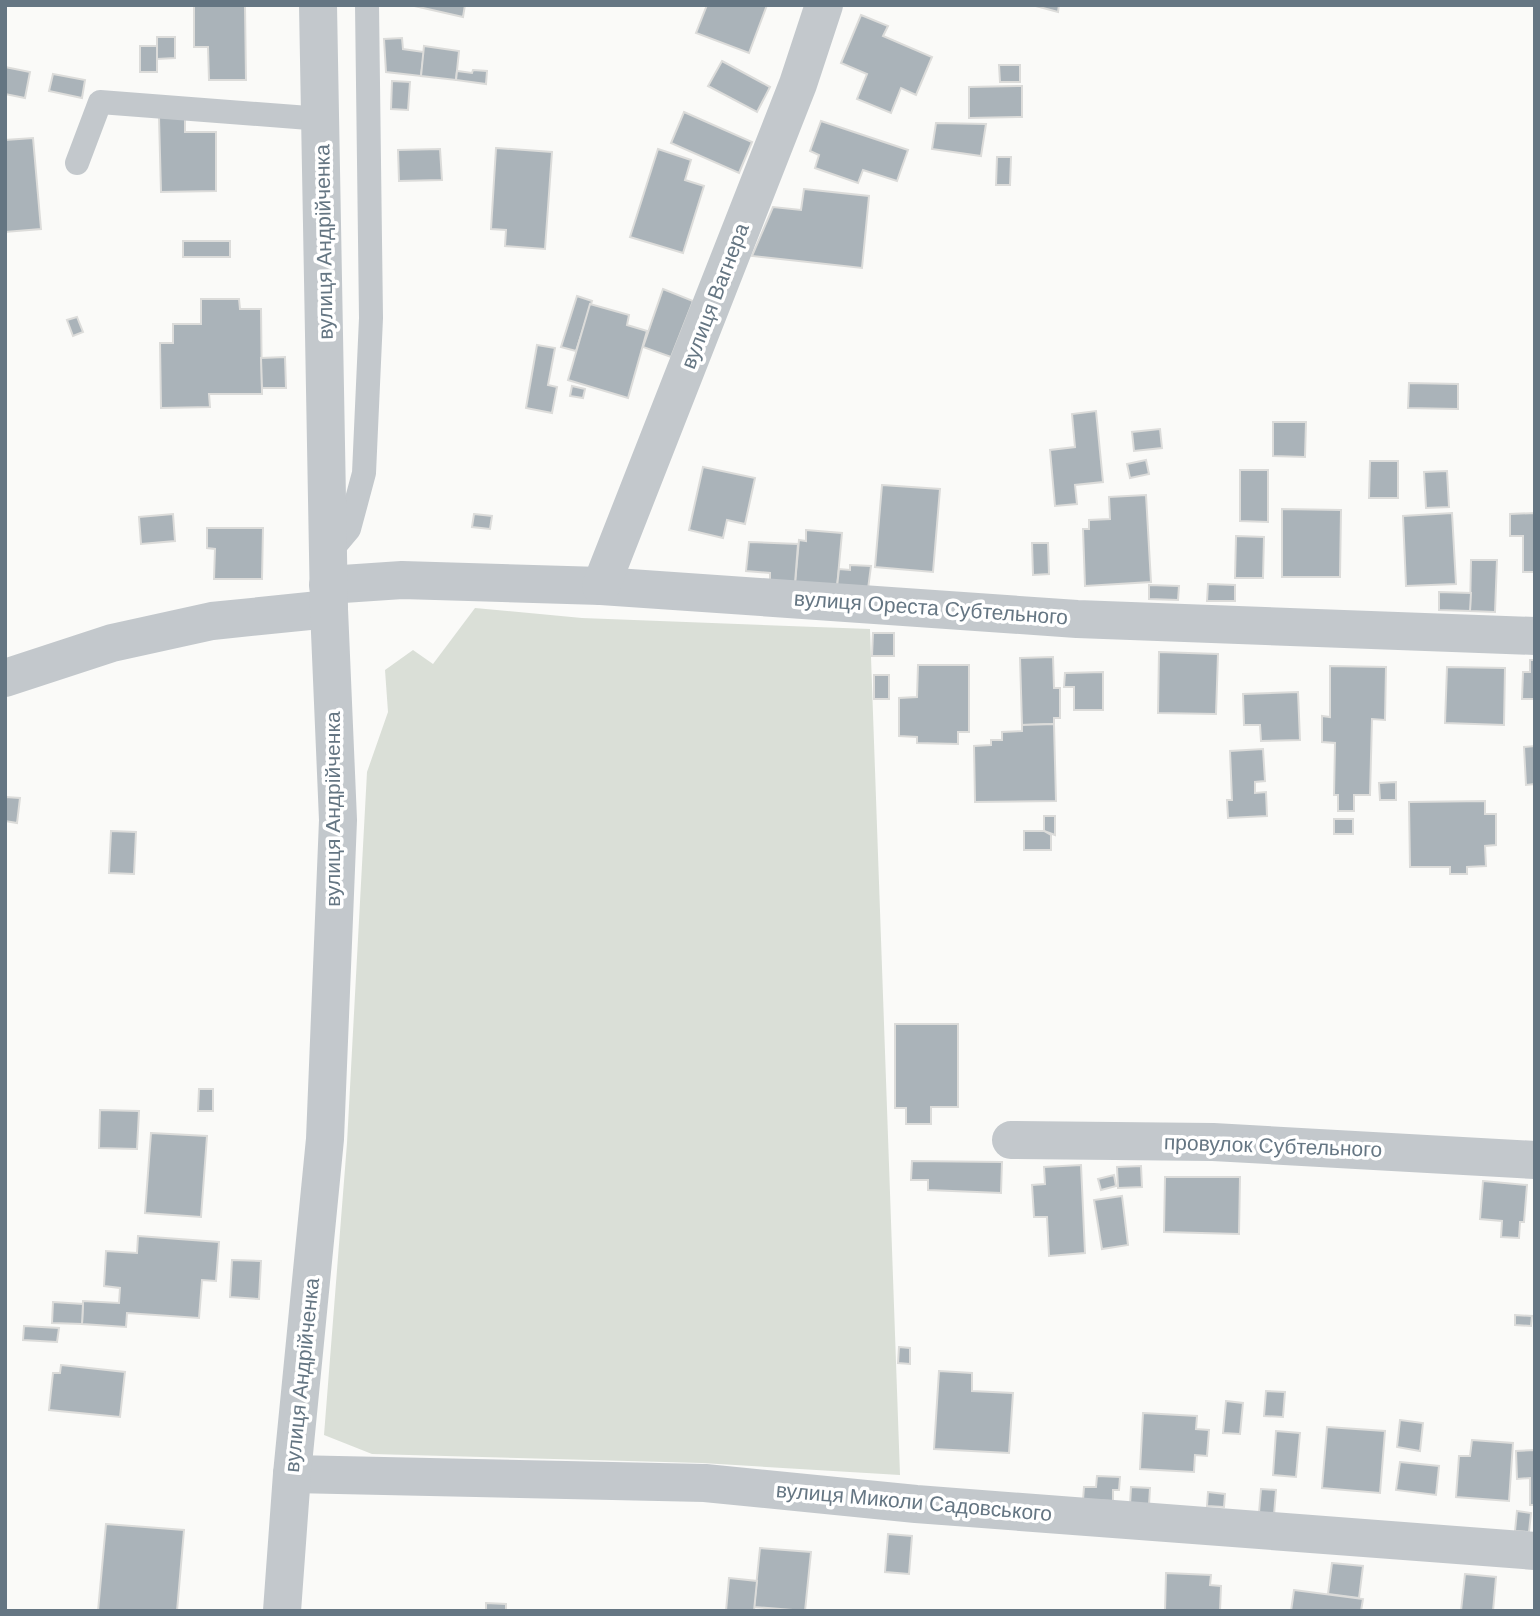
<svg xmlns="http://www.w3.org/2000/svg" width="1540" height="1616" viewBox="0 0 1540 1616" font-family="Arial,sans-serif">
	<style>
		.green { fill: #dadfd7 }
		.building { fill: #aab3b9; stroke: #dcdcda; stroke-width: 2 }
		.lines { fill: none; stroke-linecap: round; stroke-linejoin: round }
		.service { stroke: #c3c8cc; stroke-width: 24 }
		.minor { stroke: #c3c8cc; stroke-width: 38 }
		.tertiary { stroke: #c3c8cc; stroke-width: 38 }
		.labels { text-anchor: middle; stroke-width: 7; stroke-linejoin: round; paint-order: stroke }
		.street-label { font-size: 21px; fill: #657683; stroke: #fff }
	</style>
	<rect width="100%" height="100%" fill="#fafaf8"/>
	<path class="green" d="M475 608 582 618 870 629 900 1475 702 1463 372 1454 324 1435 347 1143 367 772 388 712 385 670 413 650 433 664Z"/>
	<g class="building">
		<path d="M410 5H465L463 17Z"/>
		<path d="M707 5H767L749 53 696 33Z"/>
		<path d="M1032 5H1059L1058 12Z"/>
		<path d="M194 6H245L246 80H209L208 47H194Z"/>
		<path d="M861 15 888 26 883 36 932 57 916 95 901 88 891 113 857 99 867 74 841 63Z"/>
		<path d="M157 37H175V58L157 59Z"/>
		<path d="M402 38 403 49 424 52 421 76 386 72 384 39Z"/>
		<rect x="140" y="46" width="17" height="26"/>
		<path d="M424 46 459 51 456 80 421 76Z"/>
		<path d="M722 61 770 87 757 112 708 86Z"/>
		<path d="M999 65H1020V82H1000Z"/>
		<path d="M5 67 30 72 25 98 5 94Z"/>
		<path d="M473 70 487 71 486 84 456 80 457 71 472 73Z"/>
		<path d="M53 74 85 80 82 98 49 91Z"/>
		<path d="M392 81 410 82 408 110 391 109Z"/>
		<path d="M1022 86V117L969 118V87Z"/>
		<path d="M684 112 752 142 739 173 671 143Z"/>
		<path d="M185 116V132H216V191L161 192 159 117Z"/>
		<path d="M821 121 908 150 897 181 863 170 858 183 815 168 819 155 810 151Z"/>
		<path d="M936 123 986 124 981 156 932 149Z"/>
		<path d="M33 138 41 229 5 232V140Z"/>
		<path d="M496 148 552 152 545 249 505 246 506 230 491 229Z"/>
		<path d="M440 149 442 180 399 181 398 150Z"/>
		<path d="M658 149 691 160 685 180 704 186 683 253 630 237Z"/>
		<path d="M997 157H1011L1010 185H996Z"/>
		<path d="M804 189 869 196 862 268 752 256 773 207 801 210Z"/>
		<rect x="183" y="241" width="47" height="16"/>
		<path d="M663 289 693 301 671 357 643 347Z"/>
		<path d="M577 296 592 301 576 351 561 347Z"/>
		<path d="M201 299H239L240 309H261L262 394H209L210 407 161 408 160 343H173V324H201Z"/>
		<path d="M590 304 629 315 627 325 647 331 628 398 568 380Z"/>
		<path d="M77 317 83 332 73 336 67 320Z"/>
		<path d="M537 345 555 348 548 385 557 387 552 413 526 408Z"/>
		<path d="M285 357 286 388H262L261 358Z"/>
		<path d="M1409 383 1458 384V409L1408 408Z"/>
		<path d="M572 386 585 389 583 398 570 396Z"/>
		<path d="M1096 411 1103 482 1075 485 1077 504 1055 506 1050 450 1075 447 1072 414Z"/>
		<path d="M1273 422H1306L1305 457 1273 456Z"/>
		<path d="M1160 429 1162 448 1134 451 1132 432Z"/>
		<path d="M1146 460 1149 474 1130 478 1127 464Z"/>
		<path d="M1370 461H1398V498H1369Z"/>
		<path d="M703 467 755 478 745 524 727 520 723 538 689 530Z"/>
		<path d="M1240 470H1268V522L1240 521Z"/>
		<path d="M1447 471 1449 507 1426 508 1424 472Z"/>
		<path d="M882 485 940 489 933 572 875 567Z"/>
		<path d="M1146 495 1151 582 1085 586 1083 529H1089V520L1110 519 1109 497Z"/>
		<path d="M1282 509 1341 510 1340 577H1282Z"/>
		<path d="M1452 513 1456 584 1406 586 1403 516Z"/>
		<path d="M1535 513V572H1523V536H1510V514Z"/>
		<path d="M173 514 175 541 141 544 139 517Z"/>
		<path d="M474 514 492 516 490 529 472 527Z"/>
		<path d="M207 528H263L262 579H214L215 549 207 548Z"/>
		<path d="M806 530 842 533 837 587 795 583 799 540 806 541Z"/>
		<path d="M1236 536 1264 537 1263 578H1235Z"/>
		<path d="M749 542 798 544 795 583 770 581V573L746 571Z"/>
		<path d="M1032 543H1048L1049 574 1033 575Z"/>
		<path d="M1471 560H1497L1495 612 1470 611Z"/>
		<path d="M850 565 871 566 868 589 837 587 839 569 850 570Z"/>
		<path d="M1208 584 1235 585V601H1207Z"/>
		<path d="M1149 585 1179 586 1178 600 1149 599Z"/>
		<path d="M1439 592 1471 593 1470 611 1439 610Z"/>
		<path d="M873 633H894V656H872Z"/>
		<path d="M1159 652 1218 654 1216 714 1158 713Z"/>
		<path d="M1053 657 1054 688H1060V718H1054V724L1022 725 1020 658Z"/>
		<path d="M1530 660H1535V699H1522L1523 672H1530Z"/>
		<path d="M918 665H969V732H958V744L917 743V737L899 736V698L917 697Z"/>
		<path d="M1330 666 1386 667 1385 720 1372 719 1370 795H1354V811H1338V795H1334L1335 743 1322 742V716L1330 717Z"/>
		<path d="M1447 667 1505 668 1504 725 1445 723Z"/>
		<path d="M1103 672V710H1074V687H1064L1065 673Z"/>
		<rect x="874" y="675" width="15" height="24"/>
		<path d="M1298 692 1300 740 1261 741 1260 725H1244L1243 694Z"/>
		<path d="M1054 724 1056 801 975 802 974 746 991 745V740H1002V732L1022 731V725Z"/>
		<path d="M1535 746V784L1526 785 1524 747Z"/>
		<path d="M1263 749 1265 781 1255 782V793L1266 792 1267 816 1228 818 1227 800H1232L1230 751Z"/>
		<path d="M1396 782V800H1380L1379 783Z"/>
		<path d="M5 797 20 798 17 823 5 821Z"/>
		<path d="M1485 801V814H1496V845L1485 846 1486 866 1467 867V874H1450V867H1410L1409 802Z"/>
		<path d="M1044 816H1055V835L1044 831Z"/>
		<rect x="1334" y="819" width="19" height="15"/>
		<path d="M111 831 136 832 134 874 109 873Z"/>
		<path d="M1024 831H1044L1051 835V850H1024Z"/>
		<path d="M895 1024H958V1107H931V1124H906V1108H895Z"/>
		<path d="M199 1089H213V1111H198Z"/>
		<path d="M100 1110 139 1111 137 1149 99 1148Z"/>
		<path d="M151 1133 207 1136 201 1217 145 1213Z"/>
		<path d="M912 1161 1002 1162 1001 1193 928 1190V1180H911Z"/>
		<path d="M1081 1165 1085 1253 1049 1256 1047 1217H1034L1032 1185 1045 1184 1044 1167Z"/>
		<path d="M1141 1166 1142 1187 1118 1188 1117 1167Z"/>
		<path d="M1114 1175 1116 1186 1101 1190 1098 1179Z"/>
		<path d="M1165 1177H1240L1239 1234 1164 1232Z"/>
		<path d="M1483 1181 1527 1185 1524 1222H1520L1519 1238 1501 1237 1502 1221 1480 1219Z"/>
		<path d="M1122 1196 1128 1245 1102 1249 1094 1200Z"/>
		<path d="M138 1236 219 1242 216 1281 202 1280 199 1318 127 1313 126 1327 82 1324 83 1301 119 1303 120 1288 104 1286 106 1251 137 1253Z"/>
		<path d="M232 1260 261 1261 259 1299 230 1297Z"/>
		<path d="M53 1302 83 1304 82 1324 52 1323Z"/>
		<path d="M1515 1315 1532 1316 1531 1326 1515 1325Z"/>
		<path d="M24 1326 59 1328 57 1342 23 1340Z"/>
		<path d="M899 1347 910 1348V1364L898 1363Z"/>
		<path d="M61 1365 125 1372 120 1417 49 1410 53 1373H60Z"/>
		<path d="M939 1371 972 1373V1391L1013 1393 1009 1453 934 1449Z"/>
		<path d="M1266 1391 1285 1392 1283 1417 1264 1416Z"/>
		<path d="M1226 1401 1243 1403 1240 1434 1223 1433Z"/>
		<path d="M1143 1413 1197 1416 1196 1429 1209 1430 1207 1456 1195 1455 1194 1472 1140 1469Z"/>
		<path d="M1400 1420 1423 1423 1420 1451 1397 1447Z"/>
		<path d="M1327 1427 1385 1431 1380 1493 1322 1488Z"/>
		<path d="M1276 1431 1300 1433 1296 1477 1273 1475Z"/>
		<path d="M1472 1440 1513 1443 1509 1501 1456 1497 1459 1456H1470Z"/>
		<path d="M1535 1450V1505H1530V1478L1517 1479 1516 1451Z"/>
		<path d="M1400 1462 1439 1466 1436 1495 1396 1490Z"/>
		<path d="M1097 1476 1120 1477 1119 1490H1113V1501L1083 1500 1084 1487H1096Z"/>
		<path d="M1131 1487 1150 1488 1149 1505H1130Z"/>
		<path d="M1261 1489 1276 1490 1274 1515 1259 1513Z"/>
		<path d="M1208 1492 1225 1494 1224 1507 1207 1506Z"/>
		<path d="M1517 1511 1531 1513 1529 1532 1515 1531Z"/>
		<path d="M106 1524 184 1530 177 1611H98Z"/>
		<path d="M888 1534 912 1536 909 1574 885 1572Z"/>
		<path d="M760 1548 811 1552 805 1611 754 1607Z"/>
		<path d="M1332 1563 1363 1566 1359 1598 1328 1594Z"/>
		<path d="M1166 1573 1211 1575 1210 1585 1221 1586 1220 1611H1165Z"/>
		<path d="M1465 1574 1496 1577 1493 1611H1461Z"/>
		<path d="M729 1578 757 1581 754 1611H726Z"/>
		<path d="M1294 1590 1363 1599 1361 1611H1291Z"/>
		<path d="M486 1603 506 1604V1611H486Z"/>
	</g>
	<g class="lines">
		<g class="service">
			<path d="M77 163 100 102 322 119"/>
			<path d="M328 554 349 529 364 473 371 318 367 5"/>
		</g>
		<g class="minor">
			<path d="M328 585 402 580 601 586 1077 619 1535 636"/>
			<path d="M601 586 798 84 824 5"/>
			<path d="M5 678 112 643 212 621 329 609"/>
			<path d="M1011 1140 1213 1142 1535 1160"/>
			<path d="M292 1474 705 1483 916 1504 1535 1551"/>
		</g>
		<path class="tertiary" d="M282 1611 292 1474 325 1139 338 820 329 609 318 5"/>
	</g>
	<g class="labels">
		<g class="street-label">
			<text transform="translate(324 242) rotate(-91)" y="7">вулиця Андрійченка</text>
			<text transform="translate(715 296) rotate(-69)" y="7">вулиця Вагнера</text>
			<text transform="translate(931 608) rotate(4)" y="7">вулиця Ореста Субтельного</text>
			<text transform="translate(333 809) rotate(-90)" y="7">вулиця Андрійченка</text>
			<text transform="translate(1273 1146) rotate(2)" y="7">провулок Субтельного</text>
			<text transform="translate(302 1375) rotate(-84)" y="7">вулиця Андрійченка</text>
			<text transform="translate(914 1502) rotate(5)" y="7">вулиця Миколи Садовського</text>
		</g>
	</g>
	<rect width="1540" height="1616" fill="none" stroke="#657683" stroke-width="14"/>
</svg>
